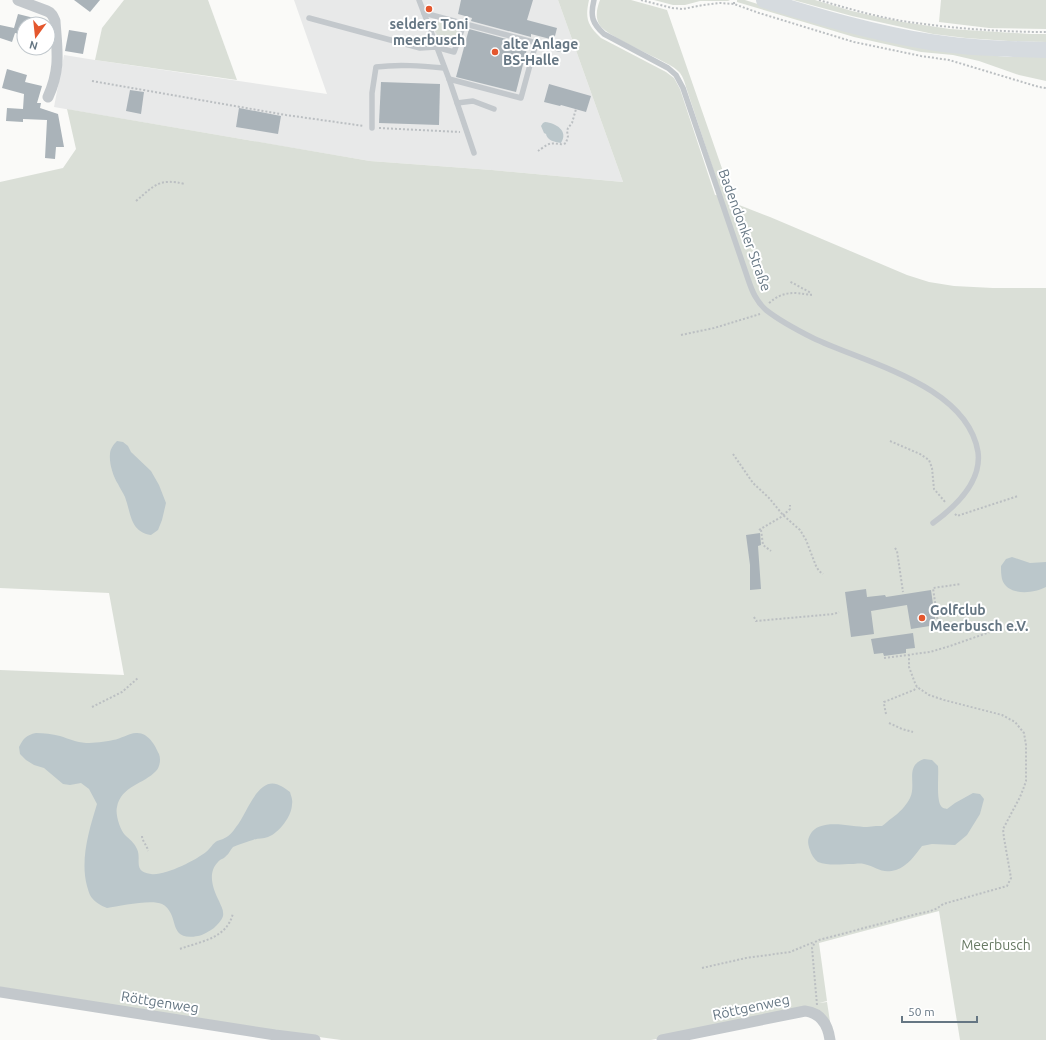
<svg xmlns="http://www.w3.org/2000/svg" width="1046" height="1040" viewBox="0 0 1046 1040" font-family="Ubuntu,sans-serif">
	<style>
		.built { fill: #e8e9e9 }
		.green { fill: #dadfd7 }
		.water { fill: #bbc7cb }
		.building { fill: #aab3b9 }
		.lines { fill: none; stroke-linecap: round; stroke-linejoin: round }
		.path { stroke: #bbbfc2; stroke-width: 2; stroke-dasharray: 2 2; stroke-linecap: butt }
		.lane { stroke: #c3c8cc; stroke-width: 5.5 }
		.street { stroke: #c3c8cc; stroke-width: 11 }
		.secondary { stroke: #d6dbdf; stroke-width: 16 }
		.poi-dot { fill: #e4572e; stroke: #fff; stroke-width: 1.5 }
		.labels { text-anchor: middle; stroke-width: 4; stroke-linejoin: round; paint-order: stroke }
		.poi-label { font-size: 14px; font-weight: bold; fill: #657683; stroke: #fff; text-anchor: start }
		.street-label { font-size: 14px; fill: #657683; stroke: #fff }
		.park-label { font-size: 14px; fill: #687a64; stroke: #fff }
	</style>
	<rect width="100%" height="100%" fill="#fafaf8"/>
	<path class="built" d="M294 0H558L623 182 492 170 370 161 54 107 64 55 95 60 327 94Z"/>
	<g class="green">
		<path d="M124 0H208L237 80 95 60 102 28Z"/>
		<path d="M558 0H589C585 18 587 25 601 38L666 72 674 78 680 89 715 195 722 196 686 87C685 83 683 77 680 73 676 68 668 64 662 61 649 54 605 35 599 24 595 16 597 8 600 0H631L667 10 734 203 770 217 907 275 929 282 954 286 993 288H1046V1040H960L939 911 819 943 827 1001 819 1003 827 1002 831 1028 819 1013 687 1033 651 1040H341L275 1031 0 987V670L124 675 109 593 0 588V182L63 168 76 149 67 109 370 161 492 170 623 182Z"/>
		<path d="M654 0H730L728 1H700L685 5H673Z"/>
		<path d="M737 0H745L845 31 922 48 1007 57H1046V81L1019 75 979 61 953 55 921 52 854 37 737 2Z"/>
		<path d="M793 0H815L852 11 874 16 903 22 950 29 1031 34H1046V42L1008 41 966 38 933 34 852 16Z"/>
		<path d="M941 0H1046V29L989 28 939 22Z"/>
		<path d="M432 20 461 29C458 38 453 46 443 39 441 38 437 35 436 33 434 30 433 24 432 20Z"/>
	</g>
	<g class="water">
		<path d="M545 122C556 123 569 131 561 143 554 142 547 140 546 134L544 133 541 126 543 123Z"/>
		<path d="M117 441 123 442 128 446 131 452 151 471 159 485 166 503 162 520 158 530 151 535C130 532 131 513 125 497 123 493 120 488 118 484 113 476 109 463 110 454 110 449 114 444 117 441Z"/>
		<path d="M1012 557 1030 563 1046 562V587C1033 594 1007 596 1002 579 1001 575 1001 570 1001 566L1006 559Z"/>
		<path d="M36 733C44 733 52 734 60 736 69 739 76 742 86 743 94 743 105 742 113 740 121 739 129 733 136 733 148 732 155 745 159 754 161 759 160 767 156 771 144 784 121 786 117 807 115 814 120 830 125 835 131 841 133 841 137 849 142 859 132 872 151 874 165 876 196 860 206 852 210 849 213 843 217 841 219 840 221 840 223 839 228 837 233 832 236 827 245 816 251 796 263 787 273 779 282 786 290 792 291 796 293 800 292 804 292 816 279 833 268 837 263 839 258 838 253 840 249 841 237 845 233 847 230 850 229 854 226 856 224 859 220 859 218 862 207 873 213 889 219 901 221 906 224 910 223 916 222 920 217 925 214 928 209 931 204 935 198 936 166 942 181 914 162 904 151 899 120 906 107 908 101 906 93 901 90 895 89 893 88 889 87 886 80 860 89 830 97 804L89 789 81 783 70 785 63 784 44 768 34 765 26 760 20 754 19 747C23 739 26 735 36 733Z"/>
		<path d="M924 759 932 760 938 766C939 775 936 799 941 806 943 809 945 808 947 809L955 803 973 793 980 794 984 799 980 814 967 835 955 845 932 844 922 846C915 855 908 866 896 870 881 874 877 867 864 864 860 863 855 864 852 864 842 864 828 866 818 862 814 859 811 854 810 850 808 845 807 840 810 835 819 817 851 827 867 827 870 827 873 826 876 826 878 826 880 826 882 826 885 824 889 820 892 818 899 813 906 806 910 798 917 784 904 766 924 759Z"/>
	</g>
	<g class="building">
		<path d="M74 0H100L90 12Z"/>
		<path d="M461 0H533L527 20 557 28 554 40 531 34V37L471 21 472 18 458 14Z"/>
		<path d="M18 14 46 21V24H24V35L15 33 12 42 0 38V25L14 28Z"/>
		<path d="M469 29 528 45 516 92 456 77Z"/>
		<path d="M69 30 87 33 83 54 65 51Z"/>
		<path d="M7 69 27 75 25 82 42 86 37 103H41L40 108 58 114 64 147H56L55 159 45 158 47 120 23 119V122L6 121 7 108 23 109 24 94 2 88Z"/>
		<path d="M381 82 440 84 439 125 379 123Z"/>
		<path d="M549 84 591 96 586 112 561 105 560 106 544 102Z"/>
		<path d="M130 90 144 92 141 114 126 111Z"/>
		<path d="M239 108 281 116 278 134 236 127Z"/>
		<path d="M760 533 761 545 758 546 761 589 750 590V565L746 535Z"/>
		<path d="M866 589 867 597 885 595 886 597 931 590 936 625 911 629 907 605 871 611 874 634 851 637 845 592Z"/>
		<path d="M913 633 915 648 906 649V653L884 656 883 653 874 654 871 639Z"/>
	</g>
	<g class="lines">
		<g class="path">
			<path d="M641 0 672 8 683 9 703 5 720 3 734 4 759 13 854 42 921 56 949 60 1039 87 1046 88"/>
			<path d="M819 0C846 8 874 16 902 21 949 28 998 32 1046 32"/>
			<path d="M734 4V0"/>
			<path d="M92 81 286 115 364 126"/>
			<path d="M379 128 460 132"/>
			<path d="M538 151C541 149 546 145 549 144 555 142 561 146 566 143L568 136 567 131 568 128 572 123 576 109"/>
			<path d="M136 201C155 185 159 178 185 184"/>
			<path d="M769 303C783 291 793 292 811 295V293L789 281"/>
			<path d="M681 335 714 328 760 314"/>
			<path d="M890 441 920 454 929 460 932 468 934 489 946 503"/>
			<path d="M733 454 753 483 769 498 783 515 800 530 806 540 816 566 819 571 823 574"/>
			<path d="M955 514 957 516 1018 496"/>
			<path d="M759 530 781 517 790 509V505"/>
			<path d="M761 530 763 545 771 551"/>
			<path d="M895 548 897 551 903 592"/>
			<path d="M754 617 756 621 834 614 839 612"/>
			<path d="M938 623 933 588 961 584"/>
			<path d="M884 658 930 652 950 646 990 632"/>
			<path d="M92 707 122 692 138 678"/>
			<path d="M886 714 884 704V702L914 690 917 687"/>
			<path d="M889 723 902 729 913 732"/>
			<path d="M142 836C142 841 147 845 148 851"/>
			<path d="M180 949C201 941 227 939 233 913"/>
			<path d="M702 968 746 958 790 952 814 942"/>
			<path d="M817 1005 812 948 815 942 819 940 917 914C927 912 935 911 943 904L1007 886 1011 878 1004 838 1003 829 1020 797 1024 787 1026 781V745L1024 733 1015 722 1002 715 944 700 929 695 917 687 915 683 909 667V655"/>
		</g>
		<g class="lane">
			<path d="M419 0 449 79 474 153"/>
			<path d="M594 0C590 16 592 23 604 34L668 68 676 75 683 88 748 279C752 291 756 301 766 310 780 321 797 330 813 338 865 363 967 385 978 452 982 482 955 507 933 523"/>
			<path d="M424 13 559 49"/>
			<path d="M309 18 420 48 436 47 454 52 464 24"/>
			<path d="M449 79 521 98 536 43"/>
			<path d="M457 103 473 101 494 109"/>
			<path d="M372 128V93L376 67C399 64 422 66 444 68"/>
		</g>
		<g class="street">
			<path d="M18 0 47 11C52 13 53 16 55 21 57 51 61 68 48 97"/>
			<path d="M0 992 275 1035 315 1040"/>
			<path d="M662 1040 805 1011C821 1013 828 1025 830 1040"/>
		</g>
		<path class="secondary" d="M764 0C819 17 874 33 930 42 968 48 1007 49 1046 50"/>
	</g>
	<g class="poi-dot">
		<circle cx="429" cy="9" r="4"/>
		<circle cx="495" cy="52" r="4"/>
		<circle cx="922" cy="618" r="4"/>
	</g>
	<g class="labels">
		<g class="poi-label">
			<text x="429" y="29" text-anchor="middle">selders Toni<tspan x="429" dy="16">meerbusch</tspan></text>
			<text x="503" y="49">alte Anlage<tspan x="503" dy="16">BS-Halle</tspan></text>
			<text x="930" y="615">Golfclub<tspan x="930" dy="16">Meerbusch e.V.</tspan></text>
		</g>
		<g class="street-label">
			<text transform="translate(745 230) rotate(70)" y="5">Badendonker Straße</text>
			<text transform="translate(160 1002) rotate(9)" y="5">Röttgenweg</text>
			<text transform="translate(751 1007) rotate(-12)" y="5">Röttgenweg</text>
		</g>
		<g class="park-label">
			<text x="996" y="950">Meerbusch</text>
		</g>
	</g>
	<g transform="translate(36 36) rotate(195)"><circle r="19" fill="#ffffff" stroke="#c1c8cd"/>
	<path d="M0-3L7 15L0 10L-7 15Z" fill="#e4572e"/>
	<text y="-6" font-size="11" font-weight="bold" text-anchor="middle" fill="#657683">N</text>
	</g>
	<path d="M902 1016v6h75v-6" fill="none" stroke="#657683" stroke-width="2"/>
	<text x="908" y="1016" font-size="12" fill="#657683" stroke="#ffffff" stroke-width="3" paint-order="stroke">50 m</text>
</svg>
